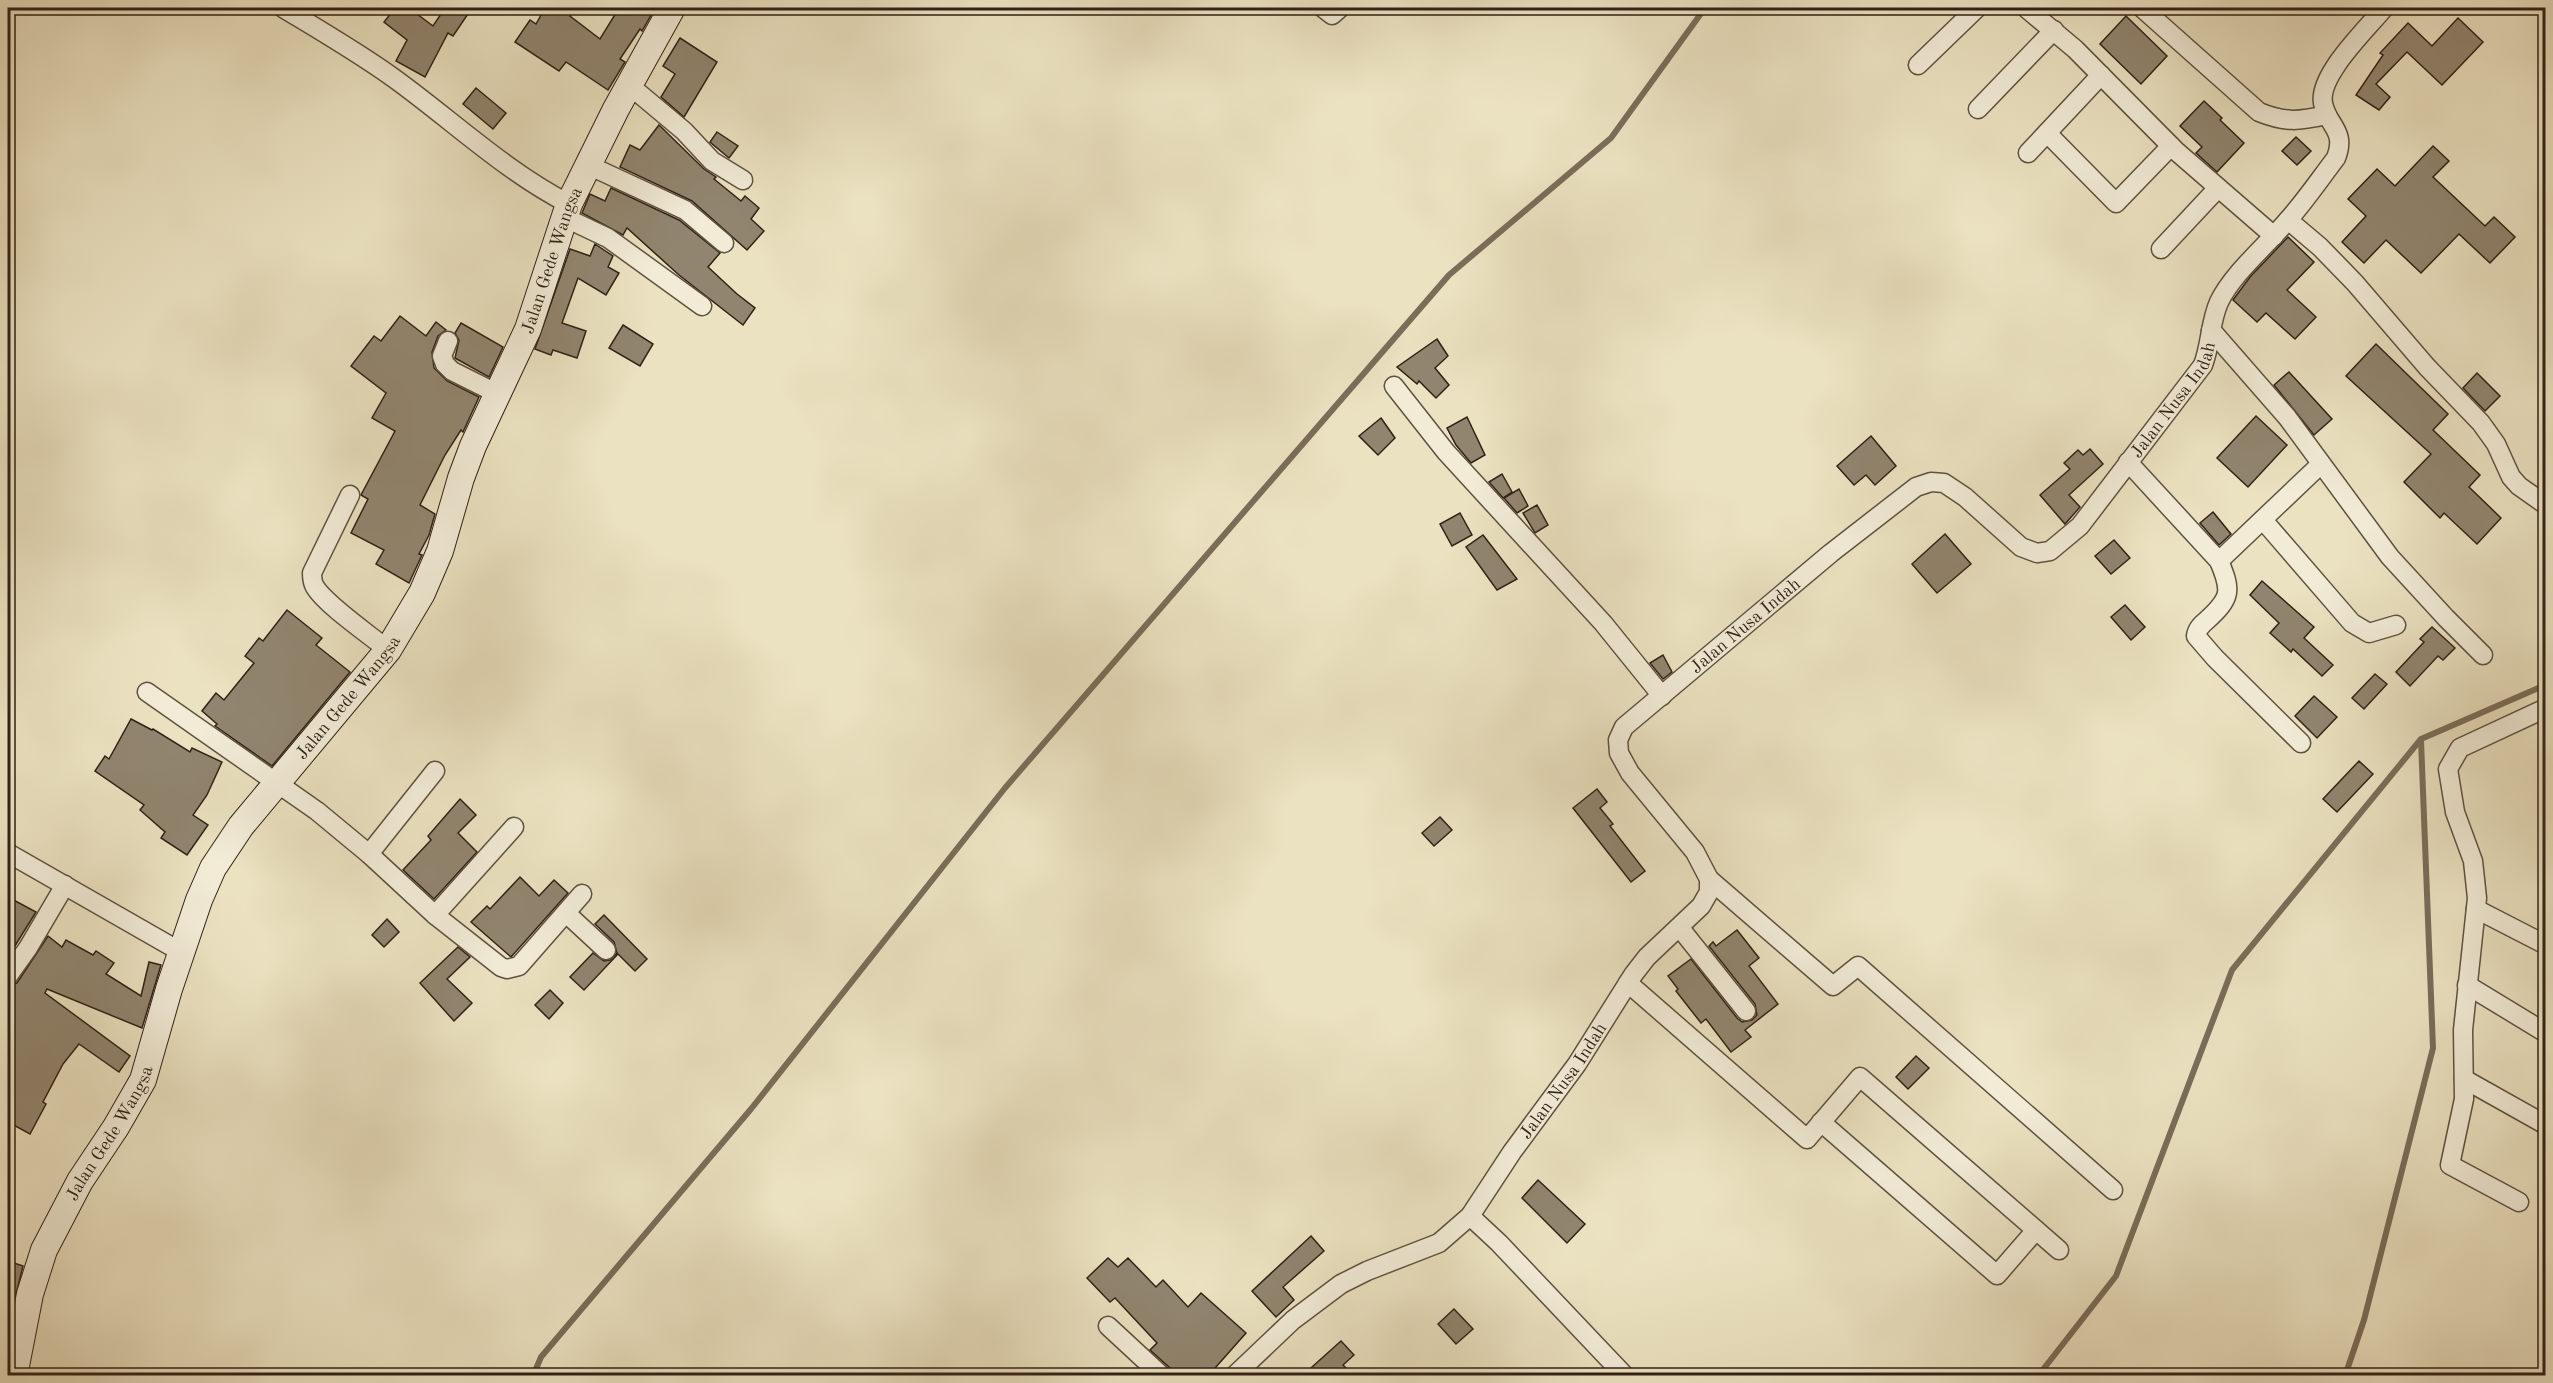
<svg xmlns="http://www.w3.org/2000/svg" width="2553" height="1383" viewBox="0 0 2553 1383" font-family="'Old Standard TT',serif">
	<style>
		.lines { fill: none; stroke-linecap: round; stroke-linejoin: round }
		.stream { stroke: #7a6d5a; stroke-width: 6 }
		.building { fill: #91856f; stroke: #302117; stroke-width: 1.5 }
		.street-casing { stroke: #5f5142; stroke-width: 21 }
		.secondary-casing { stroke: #302117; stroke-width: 28 }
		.street { stroke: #f2ecd7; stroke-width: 18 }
		.secondary { stroke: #f2ecd7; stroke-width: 26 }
		.labels { text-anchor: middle; stroke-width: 4.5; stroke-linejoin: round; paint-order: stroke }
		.street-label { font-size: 18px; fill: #302117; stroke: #f2ecd7 }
	</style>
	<rect width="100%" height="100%" fill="#ebe2c1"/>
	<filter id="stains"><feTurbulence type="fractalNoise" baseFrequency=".00333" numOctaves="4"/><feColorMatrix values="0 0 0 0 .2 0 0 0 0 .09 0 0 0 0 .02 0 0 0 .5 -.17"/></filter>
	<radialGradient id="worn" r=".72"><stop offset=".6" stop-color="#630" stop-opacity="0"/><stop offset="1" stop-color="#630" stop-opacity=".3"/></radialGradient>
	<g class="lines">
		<g class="stream">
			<path d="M533 1376 541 1357 751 1109 1005 788 1449 275 1611 138 1705 8"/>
			<path d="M2038 1376 2116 1276 2232 970 2421 739 2543 686 2546 681"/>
			<path d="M2345 1376 2364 1320 2433 1048 2421 740"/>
		</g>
	</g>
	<g class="building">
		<path d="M395 8H409L433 26 445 8H472L453 36 448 33 425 77 396 61 407 40 384 22Z"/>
		<path d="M545 8H575L570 16 600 39 619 8H655L642 31 640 29 620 59 625 62 608 90 566 62 559 71 515 42 530 20 536 24Z"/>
		<path d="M2126 16 2167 56 2141 84 2100 44Z"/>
		<path d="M2458 18 2483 42 2442 85 2407 52 2376 84 2390 97 2379 110 2356 95 2383 55 2380 53 2408 23 2432 46Z"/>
		<path d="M680 38 717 62 684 117 661 97 675 74 663 66Z"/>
		<path d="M476 88 506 113 493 129 463 104Z"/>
		<path d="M2204 101 2222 118 2220 120 2244 143 2217 172 2196 153 2202 147 2180 126Z"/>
		<path d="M659 125 704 169 716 177 714 179 741 201 745 196 759 208 751 219 764 231 747 250 692 201 620 167 630 145 640 150Z"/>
		<path d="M717 132 738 146 729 158 710 142Z"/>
		<path d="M2296 137 2311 151 2297 165 2282 151Z"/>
		<path d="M2433 146 2449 161 2433 177 2485 226 2494 217 2515 237 2490 263 2459 234 2421 273 2386 240 2364 263 2342 242 2366 216 2348 199 2377 169 2395 186Z"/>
		<path d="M611 188 679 220 720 253 708 267 737 294 755 308 743 325 679 275 627 228 623 235 582 213 590 194 605 201Z"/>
		<path d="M2288 237 2314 262 2287 290 2316 317 2295 339 2266 313 2257 322 2233 300 2250 277Z"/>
		<path d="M595 244 613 256 608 267 619 273 606 295 578 278 562 323 586 331 577 358 553 350 551 355 535 349 570 249 590 256Z"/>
		<path d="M400 316 426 336 436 322 446 330 438 336 432 352 434 368 447 381 479 397 463 432 461 430 445 455 420 505 435 514 429 535 419 554 422 555 409 583 376 564 384 550 351 533 368 499 361 495 395 431 372 418 386 393 351 366 374 336 381 341Z"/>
		<path d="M461 323 503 347 489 377 455 358 459 340 455 333Z"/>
		<path d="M623 325 653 344 640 366 609 348Z"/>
		<path d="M1437 339 1448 356 1435 368 1449 385 1436 398 1419 381 1417 384 1397 367Z"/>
		<path d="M2376 344 2448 414 2433 430 2480 475 2469 487 2501 518 2477 544 2444 513 2440 518 2404 482 2431 454 2346 376Z"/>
		<path d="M2289 372 2332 419 2314 435 2274 385Z"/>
		<path d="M2477 373 2500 396 2485 411 2463 388Z"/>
		<path d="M2256 416 2287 445 2248 487 2217 458Z"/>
		<path d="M1467 417 1485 455 1471 463 1456 445 1447 428Z"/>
		<path d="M1381 418 1395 438 1378 455 1359 436Z"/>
		<path d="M1871 436 1896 466 1875 485 1866 475 1854 485 1837 466Z"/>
		<path d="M2090 449 2103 464 2069 495 2080 507 2065 524 2040 495 2070 469 2064 463 2078 450 2083 455Z"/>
		<path d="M1502 474 1512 492 1503 498 1489 482Z"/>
		<path d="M1519 489 1528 506 1517 513 1504 498Z"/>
		<path d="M1537 505 1548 525 1535 533 1523 513Z"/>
		<path d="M2213 512 2231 534 2219 545 2200 523Z"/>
		<path d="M1460 513 1472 535 1452 546 1440 524Z"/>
		<path d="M1945 534 1971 564 1937 593 1912 564Z"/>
		<path d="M1483 535 1517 579 1497 590 1466 547Z"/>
		<path d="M2114 540 2130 558 2111 574 2095 556Z"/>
		<path d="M2262 581 2314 627 2304 638 2333 665 2322 676 2293 649 2291 652 2270 633 2279 623 2250 595Z"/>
		<path d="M2125 605 2145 627 2131 640 2111 617Z"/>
		<path d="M287 610 322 638 316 645 350 672 272 766 215 726 217 724 202 711 216 693 224 700 254 663 245 656 259 638 263 641Z"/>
		<path d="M2432 627 2455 648 2443 660 2438 656 2410 686 2396 672 2424 642 2420 639Z"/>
		<path d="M1663 655 1672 672 1663 679 1650 663Z"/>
		<path d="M2375 674 2387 684 2364 709 2352 698Z"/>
		<path d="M2314 696 2337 717 2317 738 2295 716Z"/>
		<path d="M131 719 152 730 153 729 190 752 192 748 222 762 207 795 193 815 208 825 187 855 161 838 165 832 140 810 144 805 95 771 105 756 109 759Z"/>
		<path d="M2359 761 2373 774 2337 812 2323 799Z"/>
		<path d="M1597 789 1607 802 1600 808 1613 824 1610 826 1645 871 1631 882 1573 808Z"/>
		<path d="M460 799 476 815 458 833 477 852 434 899 403 870 431 840 428 836Z"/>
		<path d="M1440 817 1452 830 1434 846 1422 833Z"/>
		<path d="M520 877 539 896 554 880 568 893 511 957 471 922 487 906 490 909Z"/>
		<path d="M8 897 36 912 8 957Z"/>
		<path d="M604 915 647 959 635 971 618 954 584 990 570 977 593 953 604 961 610 960 617 953 614 942 595 924Z"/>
		<path d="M387 919 399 932 384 947 372 935Z"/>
		<path d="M1737 930 1759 958 1749 966 1778 1004 1745 1030 1751 1037 1731 1052 1706 1019 1701 1023 1676 991 1678 989 1668 976 1691 959 1737 1018 1742 1022 1752 1020 1757 1015 1755 1004 1709 946 1713 942 1716 946Z"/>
		<path d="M48 936 62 947 66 940 93 955 96 951 114 963 106 974 141 996 149 962 161 965 142 1028 47 989 45 993 130 1056 119 1072 79 1044 63 1064 43 1102 46 1104 30 1134 8 1122V987L17 983Z"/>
		<path d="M458 947 470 957 447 979 472 1003 454 1021 420 983Z"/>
		<path d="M550 990 563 1003 549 1019 535 1005Z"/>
		<path d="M1916 1056 1929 1068 1908 1089 1896 1077Z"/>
		<path d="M1538 1180 1585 1224 1567 1243 1522 1198Z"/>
		<path d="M1311 1236 1324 1251 1283 1287 1294 1300 1276 1317 1252 1291Z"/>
		<path d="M1108 1258 1118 1267 1128 1258 1156 1287 1163 1280 1188 1307 1201 1293 1246 1333 1208 1376H1173L1170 1368 1150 1350 1157 1343 1115 1298 1110 1302 1087 1278Z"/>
		<path d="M11 1262 23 1266 8 1327V1274Z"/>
		<path d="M1454 1309 1473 1329 1456 1344 1438 1324Z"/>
		<path d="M1341 1341 1354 1355 1343 1365 1346 1368 1338 1376H1302Z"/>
	</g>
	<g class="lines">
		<defs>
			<g id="street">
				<path d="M283 8C321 31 359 53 395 79 453 121 505 171 569 204"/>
				<path d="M1323 8 1332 15 1340 8"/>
				<path d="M2026 8 2075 49 2176 151 2274 236"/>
				<path d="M2142 8 2259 112C2286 123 2299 121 2327 115"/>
				<path d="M1918 65 1977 8"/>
				<path d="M629 85 684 131 712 161 743 180"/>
				<path d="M1978 109 2054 30"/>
				<path d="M2047 133 2116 203 2171 146"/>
				<path d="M2028 153 2101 75"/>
				<path d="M588 165 685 210 724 243"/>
				<path d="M566 218 608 238 702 306"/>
				<path d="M2288 220 2320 247 2355 283 2427 367 2481 423 2496 444 2511 477 2519 486 2546 505"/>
				<path d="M2161 249 2218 188"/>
				<path d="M2211 330 2287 417 2390 557 2446 618 2483 655"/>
				<path d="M448 341 442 356 445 364 452 371 498 394"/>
				<path d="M1394 386 1446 452 1603 623 1662 696"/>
				<path d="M2128 462 2219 561C2232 591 2231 598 2207 620 2201 625 2197 629 2196 636L2215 658 2301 743"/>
				<path d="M350 495 312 573C312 578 312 582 315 587 326 605 370 635 388 650"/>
				<path d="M2263 520 2352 623 2369 633 2396 625"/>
				<path d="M2219 561 2321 464"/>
				<path d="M147 692 317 811 369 854 435 915 501 967 507 969 519 966 582 894"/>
				<path d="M8 853 181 952"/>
				<path d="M369 854 435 771"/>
				<path d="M1709 879 1833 986 1858 966 2113 1190"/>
				<path d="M2476 909 2546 945"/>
				<path d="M566 913 606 950"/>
				<path d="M435 915 514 827"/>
				<path d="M1680 928 1746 1011"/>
				<path d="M8 976 28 948 65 885"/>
				<path d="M1628 983 1807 1139 1860 1077 2059 1250"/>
				<path d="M2467 985 2546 1033"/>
				<path d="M2464 1079 2546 1125"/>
				<path d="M1821 1122 1997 1275 2036 1230"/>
				<path d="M2519 1202 2450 1165 2464 1099 2463 1030 2477 898 2473 861 2455 812 2448 769 2460 748 2546 708"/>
				<path d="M1470 1216 1499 1243 1625 1376"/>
				<path d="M1108 1326 1162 1376"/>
				<path id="s1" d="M1234 1376 1293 1320 1341 1284 1367 1271 1439 1243 1470 1216 1512 1152 1577 1064 1633 975 1647 957 1701 906 1709 892V879L1695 852 1630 773 1619 753 1618 740 1624 727 1831 553 1916 487 1931 482 1944 483 1965 497 2021 547 2037 553 2050 551 2080 526 2203 365C2211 344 2210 322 2219 302 2233 273 2267 245 2288 220 2305 201 2320 179 2336 158 2347 130 2327 126 2323 103 2318 75 2367 29 2384 8"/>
			</g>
			<g id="secondary">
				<path id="s2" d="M14 1376 30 1294 44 1250 80 1181 116 1127 143 1080 169 989 199 900 213 868 241 826 388 650 422 593 440 551 461 478 473 446 528 329 569 204 616 109 672 8"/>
			</g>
		</defs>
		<use href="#street" class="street-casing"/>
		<use href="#secondary" class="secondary-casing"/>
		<use href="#street" class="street"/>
		<use href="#secondary" class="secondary"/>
	</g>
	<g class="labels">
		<g class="street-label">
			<text dy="6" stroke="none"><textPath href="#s2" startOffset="1254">Jalan Gede Wangsa</textPath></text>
			<text dy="6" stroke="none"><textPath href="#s1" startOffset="1623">Jalan Nusa Indah</textPath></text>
			<text dy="6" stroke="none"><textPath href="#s1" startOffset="1047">Jalan Nusa Indah</textPath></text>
			<text dy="6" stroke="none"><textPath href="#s2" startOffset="768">Jalan Gede Wangsa</textPath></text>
			<text dy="6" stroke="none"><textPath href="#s1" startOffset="453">Jalan Nusa Indah</textPath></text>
			<text dy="6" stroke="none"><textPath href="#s2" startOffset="264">Jalan Gede Wangsa</textPath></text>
		</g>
	</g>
	<rect width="2553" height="1383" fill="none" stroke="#ebe2c1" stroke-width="30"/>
	<rect x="9" y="9" width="2535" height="1365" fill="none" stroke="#302117" stroke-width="3"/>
	<rect x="15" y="15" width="2523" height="1353" fill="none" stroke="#302117" stroke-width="1.5"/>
	<rect width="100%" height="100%" filter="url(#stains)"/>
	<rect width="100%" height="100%" fill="url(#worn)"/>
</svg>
